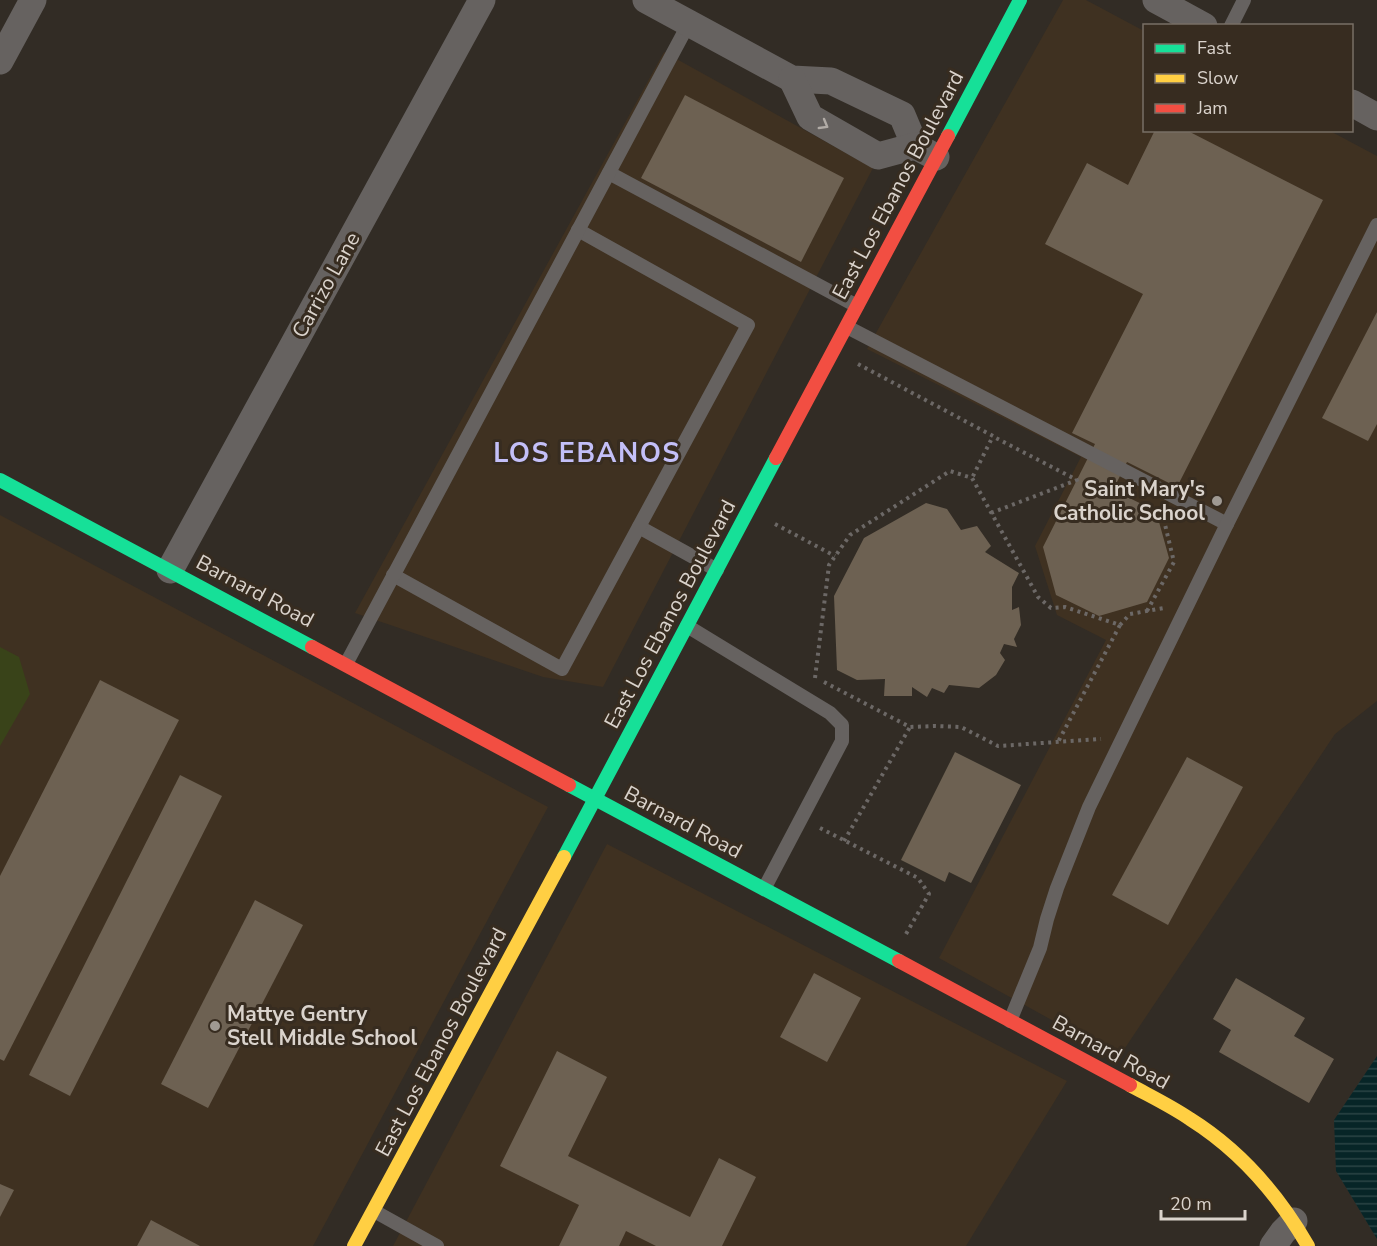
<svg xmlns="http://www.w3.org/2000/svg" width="1377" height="1246" viewBox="0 0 1377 1246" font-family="'Nunito Sans',sans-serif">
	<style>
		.built { fill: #3f3121 }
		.park { fill: #394319 }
		.water { fill: url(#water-rules) }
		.building { fill: #6d6152 }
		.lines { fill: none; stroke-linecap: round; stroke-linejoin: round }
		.path { stroke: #6c6866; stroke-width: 4; stroke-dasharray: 3 4.5; stroke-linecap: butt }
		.lane { stroke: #666260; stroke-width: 14 }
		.street { stroke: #666260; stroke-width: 27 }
		.fast { stroke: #16e098; stroke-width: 14 }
		.slow { stroke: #ffcf43; stroke-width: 14 }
		.jam { stroke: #f24e42; stroke-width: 14 }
		.oneway { stroke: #b1aba6 }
		.poi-dot { fill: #9f9992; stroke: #372c20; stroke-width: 2 }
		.labels { text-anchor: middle; stroke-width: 6; stroke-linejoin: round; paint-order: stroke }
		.street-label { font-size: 21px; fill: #dad3cc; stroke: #372c20 }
		.poi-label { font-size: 21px; font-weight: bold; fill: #dad3cc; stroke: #372c20; text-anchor: end }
		.district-label { font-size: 27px; font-weight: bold; letter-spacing: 1.5px; fill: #c3bff8; stroke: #372c20 }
	</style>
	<defs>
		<pattern id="water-rules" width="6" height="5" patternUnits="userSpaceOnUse" patternTransform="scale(1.5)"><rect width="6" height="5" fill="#072527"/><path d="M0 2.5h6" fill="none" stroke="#2b4445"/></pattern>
	</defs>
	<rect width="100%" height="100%" fill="#322c25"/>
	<g class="built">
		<path d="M1063 0H1086L1144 31V130L1330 131 1377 156V701L1335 734 1119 1057 939 958 1106 640 1057 615 1035 546 1081 457 867 349Z"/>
		<path d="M664 52 873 168 603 687 543 677 355 613Z"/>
		<path d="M0 515 548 807 313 1246H0Z"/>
		<path d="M607 844 1067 1081 966 1246H393Z"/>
	</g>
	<path class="park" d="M0 647 19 657 30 694 0 746Z"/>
	<path class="water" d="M1377 1056V1239L1336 1171 1334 1120Z"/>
	<g class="building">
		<path d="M685 95 844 178 801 262 641 178Z"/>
		<path d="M1155 130H1186L1323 200 1177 487 1127 462 1113 490 1156 511 1169 558 1147 602 1099 616 1056 595 1043 547 1095 444 1072 433 1143 294 1045 244 1087 163 1128 185Z"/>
		<path d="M1377 312V424L1368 441 1322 418Z"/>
		<path d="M926 503 947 509 961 530 977 526 991 546 985 552 1019 573 1012 587V610L1019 607 1021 625 1014 639 1017 647 1004 644 1000 653 1005 660 996 675 979 688 949 685 944 693 932 688 927 697 912 687V696H884L885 679 857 680 837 670 834 596 864 538Z"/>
		<path d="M100 680 179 720 4 1061 0 1059V876Z"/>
		<path d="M955 752 1021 785 971 883 949 872 945 882 901 860Z"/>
		<path d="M1187 757 1243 787 1168 925 1112 895Z"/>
		<path d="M180 775 222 796 70 1096 29 1075Z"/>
		<path d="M255 900 303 925 208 1108 161 1084Z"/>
		<path d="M814 973 861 998 827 1062 780 1037Z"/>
		<path d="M1236 978 1305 1018 1294 1036 1334 1059 1309 1103 1219 1052 1231 1030 1213 1019Z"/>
		<path d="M557 1051 607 1077 568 1156 690 1217 719 1158 756 1177 722 1246H656L626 1231 619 1246H559L579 1205 500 1166Z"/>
		<path d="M0 1184 14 1190 0 1217Z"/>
		<path d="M151 1220 200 1246H137Z"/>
	</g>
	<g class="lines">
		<g class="path">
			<path d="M858 364 993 436 972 478"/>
			<path d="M991 513 1077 480 994 437"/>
			<path d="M775 524 835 556"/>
			<path d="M1147 611 1174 562 1162 512"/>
			<path d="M1120 625 1130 614 1164 608"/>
			<path d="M815 678 829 565 850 535 950 471 972 478 1038 597 1051 608 1065 607 1120 625 1058 742"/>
			<path d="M824 682 910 727 935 726 961 727 998 746 1101 739"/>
			<path d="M820 828 918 878 929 894 906 934"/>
			<path d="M844 841 910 727"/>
		</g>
		<g class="lane">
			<path d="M1231 26 1244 0"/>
			<path d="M609 173 857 306"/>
			<path d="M847 327 1227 524"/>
			<path d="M639 527 717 570"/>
			<path d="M393 575 562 669 748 325 578 230"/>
			<path d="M687 626 830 713 842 725V741L764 889"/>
			<path d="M346 664 689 23"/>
			<path d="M1010 1021 1040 948 1047 919 1057 888 1089 807 1227 524 1377 225"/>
			<path d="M374 1211 437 1246"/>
		</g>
		<g class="street">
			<path d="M646 0 792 79 831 81 902 115 915 146 936 157"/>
			<path d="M1156 0 1204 26"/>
			<path d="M0 61 33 0"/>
			<path d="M792 79 810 117 878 156 915 146"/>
			<path d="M1352 103 1377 117"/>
			<path d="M170 570 482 0"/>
			<path d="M1273 1246 1283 1232 1294 1221"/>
		</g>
		<g class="fast">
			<path d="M948 136 1020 0"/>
			<path d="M0 480 312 647"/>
			<path d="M569 785 899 961"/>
			<path d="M564 857 776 458"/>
		</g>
		<g class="slow">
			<path d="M1130 1085C1150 1096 1171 1106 1190 1119 1241 1151 1278 1194 1308 1246"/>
			<path d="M354 1246 564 857"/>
		</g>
		<g class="jam">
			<path d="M776 458 948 136"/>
			<path d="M312 647 569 785"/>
			<path d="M899 961 1130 1085"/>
		</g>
	</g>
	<defs><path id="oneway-chevron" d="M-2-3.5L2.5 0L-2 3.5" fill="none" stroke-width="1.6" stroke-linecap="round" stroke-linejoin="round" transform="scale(1.5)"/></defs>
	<use class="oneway" href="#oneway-chevron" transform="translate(824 125) rotate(30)"/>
	<g class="poi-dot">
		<circle cx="1217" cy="501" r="6"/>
		<circle cx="215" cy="1026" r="6"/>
	</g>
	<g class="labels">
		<g class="street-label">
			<text transform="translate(898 185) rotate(-62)" y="7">East Los Ebanos Boulevard</text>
			<text transform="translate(326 285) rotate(-61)" y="7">Carrizo Lane</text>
			<text transform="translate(255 591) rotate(28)" y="7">Barnard Road</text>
			<text transform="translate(670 614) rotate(-62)" y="7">East Los Ebanos Boulevard</text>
			<text transform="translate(683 822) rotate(28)" y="7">Barnard Road</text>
			<text transform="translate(441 1042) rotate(-62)" y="7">East Los Ebanos Boulevard</text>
			<text transform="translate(1111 1052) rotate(29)" y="7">Barnard Road</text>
		</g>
		<g class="poi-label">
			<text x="1205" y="496">Saint Mary's<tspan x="1205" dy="24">Catholic School</tspan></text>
			<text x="227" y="1021" text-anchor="start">Mattye Gentry<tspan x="227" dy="24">Stell Middle School</tspan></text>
		</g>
		<g class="district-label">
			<text x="587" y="462">LOS EBANOS</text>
		</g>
	</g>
	<rect x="1143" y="24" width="210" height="108" fill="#372c20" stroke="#786f65" stroke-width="1.5"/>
	<rect x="1155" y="44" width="30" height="9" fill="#16e098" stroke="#786f65" stroke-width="1.5"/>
	<text x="1197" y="54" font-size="18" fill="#dad3cc">Fast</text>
	<rect x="1155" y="74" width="30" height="9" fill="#ffcf43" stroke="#786f65" stroke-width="1.5"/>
	<text x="1197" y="84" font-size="18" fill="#dad3cc">Slow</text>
	<rect x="1155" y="104" width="30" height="9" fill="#f24e42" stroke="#786f65" stroke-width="1.5"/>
	<text x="1197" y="114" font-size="18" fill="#dad3cc">Jam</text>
	<path d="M1161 1210v9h84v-9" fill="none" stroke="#dad3cc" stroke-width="3"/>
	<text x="1170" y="1210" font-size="18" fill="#dad3cc" stroke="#372c20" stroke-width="4.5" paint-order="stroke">20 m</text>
</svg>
